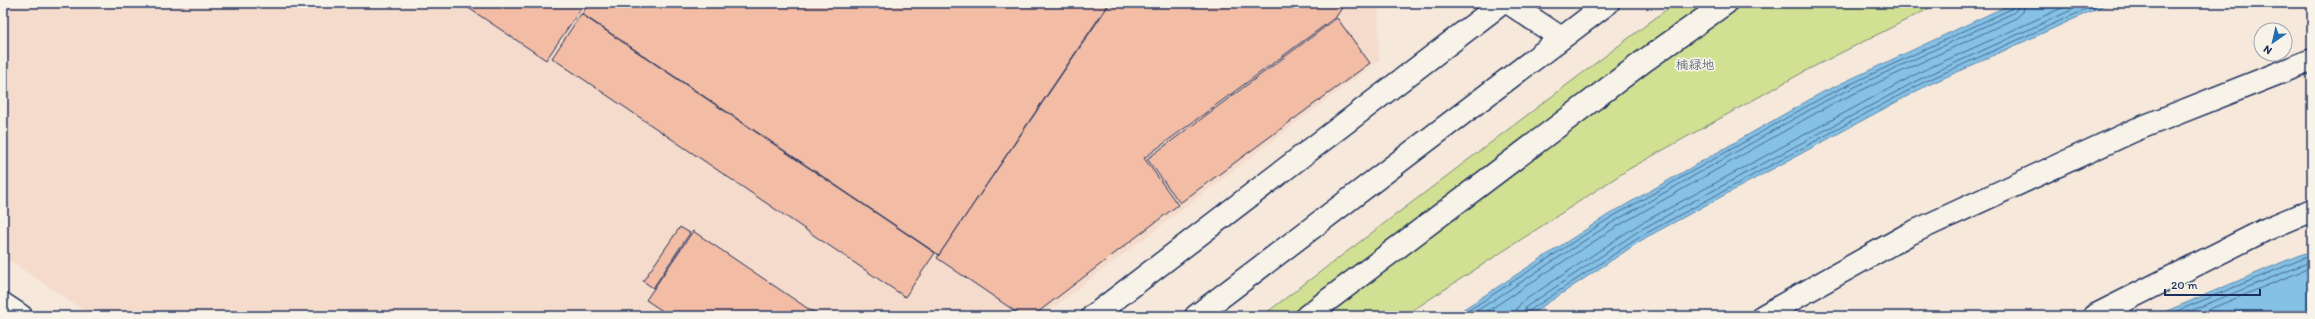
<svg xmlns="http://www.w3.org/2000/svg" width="2315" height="319" viewBox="0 0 2315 319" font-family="Itim,'Klee One',sans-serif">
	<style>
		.built { fill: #f5dbcb }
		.green { fill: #d2e093; stroke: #768878 }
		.water { fill: #85c1e4; stroke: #5b87ae }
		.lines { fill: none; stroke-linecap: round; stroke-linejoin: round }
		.shore { stroke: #456994; stroke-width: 1 }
		.building { fill: #f2bca5; stroke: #1b2f5e }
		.minor-casing { stroke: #1b2f5e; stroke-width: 25 }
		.minor { stroke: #f7f3e8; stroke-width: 22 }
		.labels { text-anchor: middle; stroke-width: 3.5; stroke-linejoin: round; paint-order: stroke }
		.park-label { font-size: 13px; fill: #405269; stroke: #f7f3e8 }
	</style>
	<rect width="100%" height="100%" fill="#f6e8db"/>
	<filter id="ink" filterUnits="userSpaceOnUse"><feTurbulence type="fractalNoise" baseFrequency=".025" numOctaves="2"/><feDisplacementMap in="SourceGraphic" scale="8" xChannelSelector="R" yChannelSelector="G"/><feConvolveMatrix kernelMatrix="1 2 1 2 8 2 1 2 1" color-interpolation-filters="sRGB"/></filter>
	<g filter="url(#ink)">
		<path class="built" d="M3 3H1378L1379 60 1042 316H92L3 256Z"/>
		<path class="green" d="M1675 3H1940L1809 69 1629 169 1404 316H1262Z"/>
		<g class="water">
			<path d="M2013 3H2109L1926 86 1645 238 1528 316H1453L1608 215 1823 92Z"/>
			<path d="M2312 251V316H2155L2297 256Z"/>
		</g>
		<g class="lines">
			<g class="shore">
				<path d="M1460 316 1610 218 1825 96 2011 9 2014 3"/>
				<path d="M1469 316 1613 222 1827 100 2013 13 2017 9 2019 3"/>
				<path d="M1480 316 1616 227 1830 105 2016 18 2023 12 2025 3"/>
				<path d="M1516 316 1517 308 1522 302 1638 225 1920 72 2073 3"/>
				<path d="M1522 316 1526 307 1640 230 1922 78 2087 3"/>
				<path d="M1527 316 1529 311 1643 235 1924 82 2100 3"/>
				<path d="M2165 316 2312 255"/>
				<path d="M2178 316 2312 261"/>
				<path d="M2193 316 2312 267"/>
			</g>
		</g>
		<g class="building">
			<path d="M461 3H585L546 60Z"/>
			<path d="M589 3H1109L939 255 582 14Z"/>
			<path d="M1110 3H1345L1336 17 1144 158 1178 205 1033 316H1022L937 258Z"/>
			<path d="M581 14 935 253 905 297 552 58Z"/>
			<path d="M1337 18 1370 63 1180 203 1147 159Z"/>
			<path d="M680 227 690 233 653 288 643 281Z"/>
			<path d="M693 231 816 314 814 316H670L646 300Z"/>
		</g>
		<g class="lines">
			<defs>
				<g id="minor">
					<path d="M1509 3 1561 38"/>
					<path d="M3 304 21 316"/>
					<path d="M1093 316 1502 3"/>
					<path d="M1196 316 1608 3"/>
					<path d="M1307 316 1644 61 1726 3"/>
					<path d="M1763 316 1909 234 2135 130 2312 60"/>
					<path d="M2094 316 2267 229 2312 210"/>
				</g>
			</defs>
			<use href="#minor" class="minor-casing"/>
			<use href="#minor" class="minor"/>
		</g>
	</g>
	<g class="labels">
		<g class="park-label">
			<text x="1695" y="69">楠緑地</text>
		</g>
	</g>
	<rect width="2315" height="319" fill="none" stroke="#f7f3e8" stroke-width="16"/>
	<rect x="8" y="8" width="2299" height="303" fill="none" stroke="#1b2f5e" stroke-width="1.5" filter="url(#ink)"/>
	<g transform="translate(2273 42) rotate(214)"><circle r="19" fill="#f7f3e8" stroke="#9fa5b1"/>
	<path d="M0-3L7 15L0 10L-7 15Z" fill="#1f6fb2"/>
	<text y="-6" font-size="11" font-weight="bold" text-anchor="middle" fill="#1b2f5e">N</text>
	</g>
	<path d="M2165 289v6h95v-6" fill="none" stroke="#1b2f5e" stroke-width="2"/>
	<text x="2171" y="289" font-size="12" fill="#1b2f5e" stroke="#f7f3e8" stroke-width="3" paint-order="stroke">20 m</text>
</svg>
